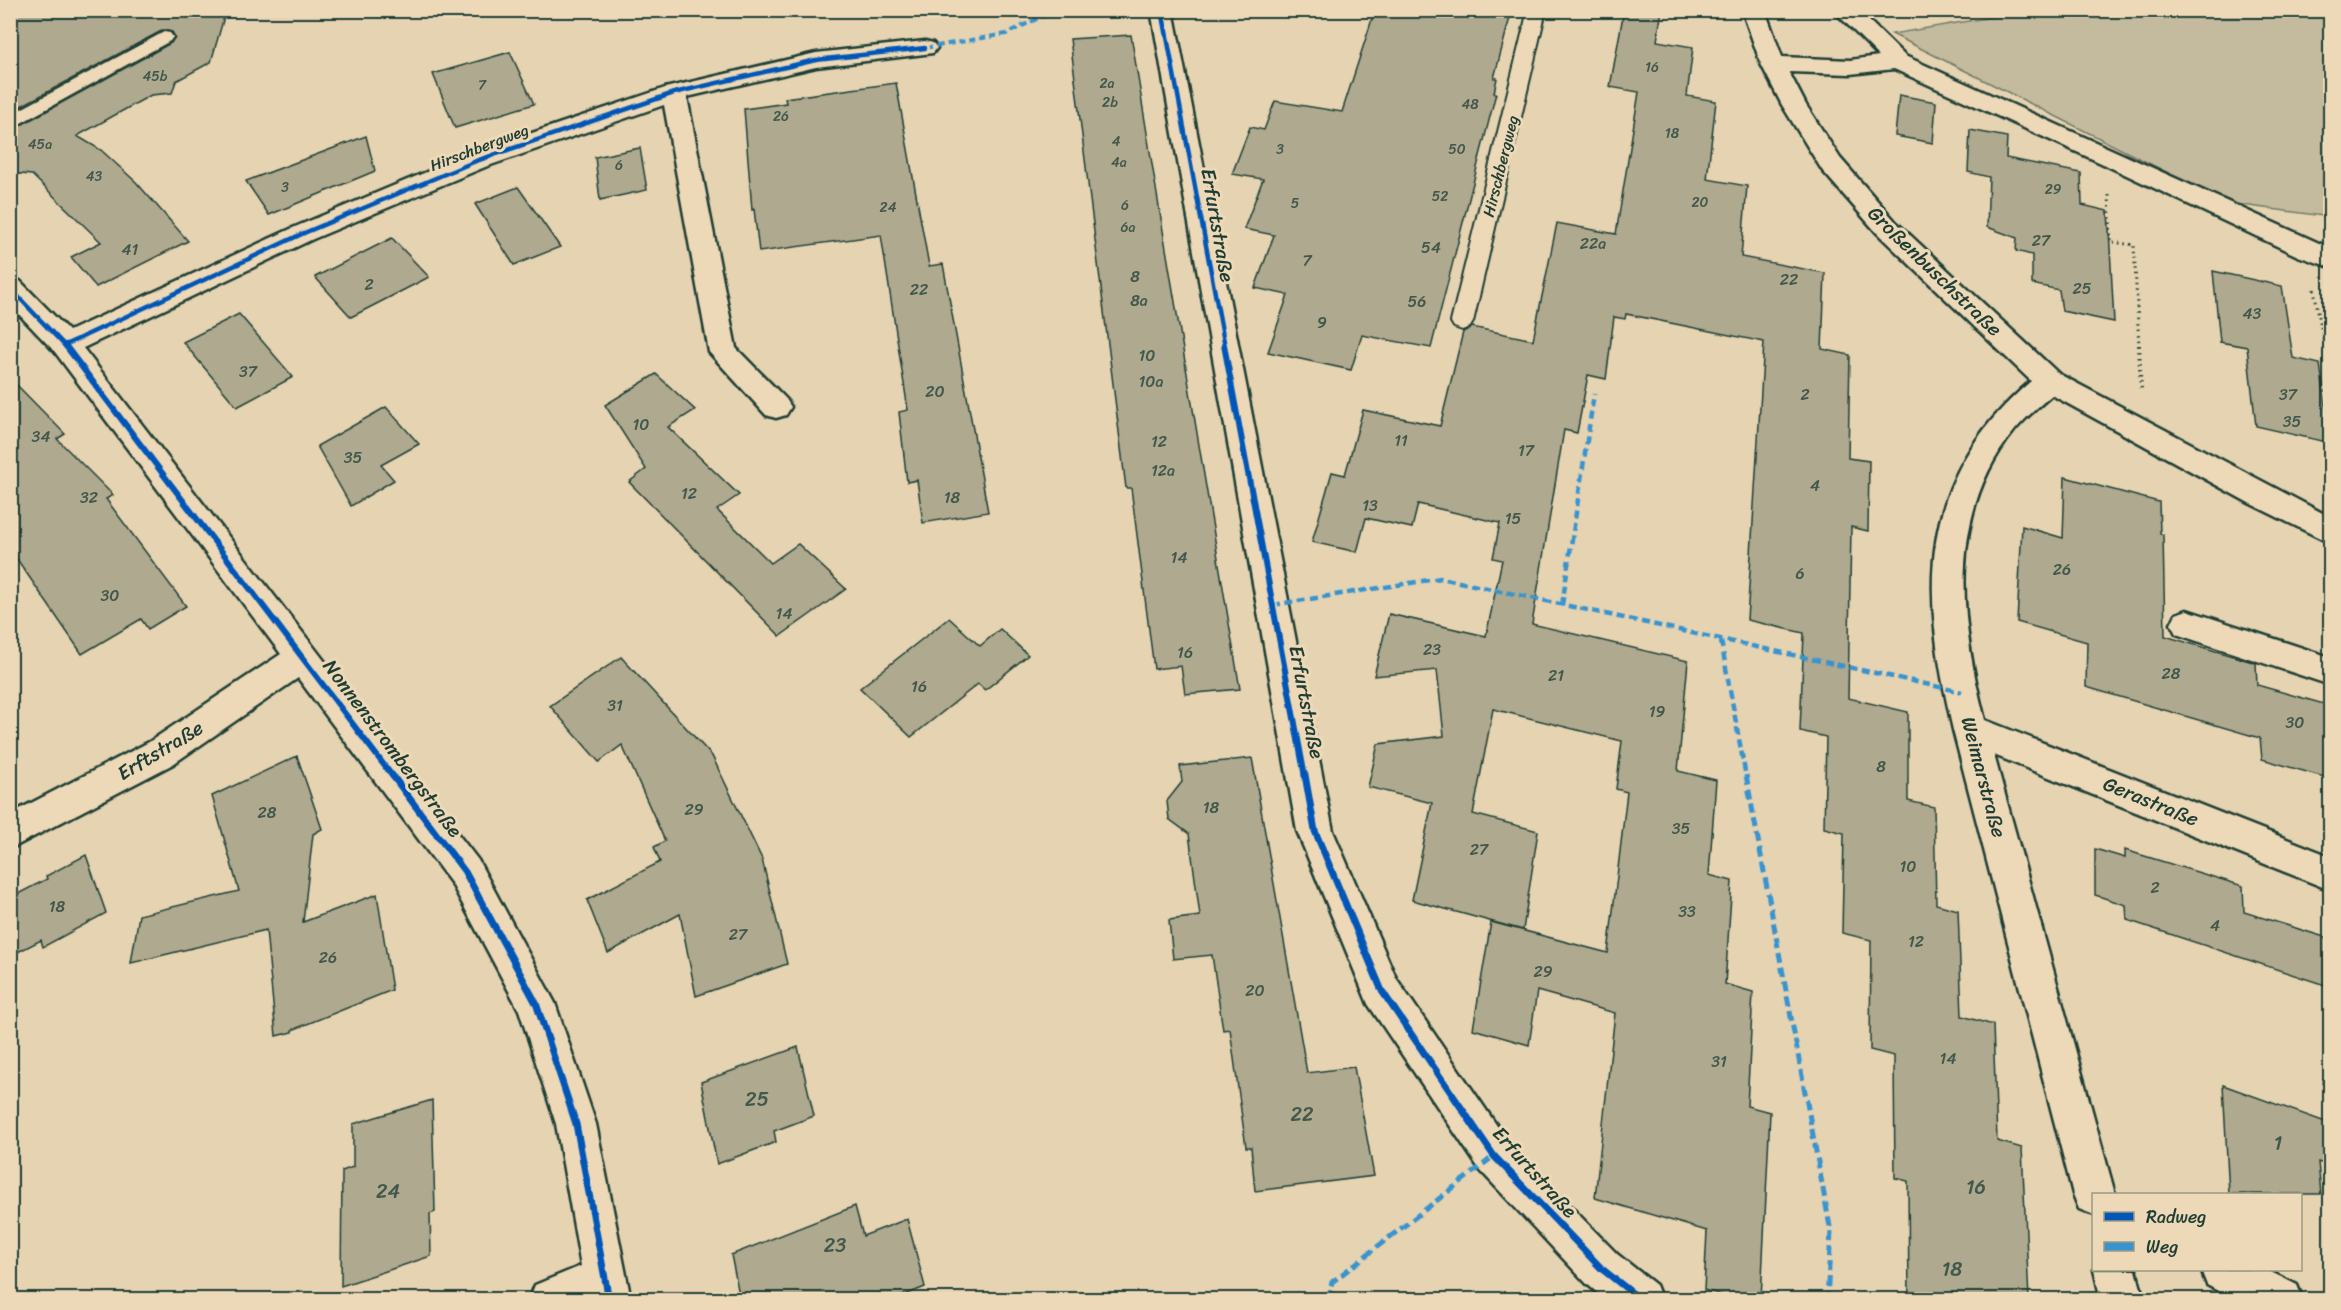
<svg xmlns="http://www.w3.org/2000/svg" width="2341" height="1310" viewBox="0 0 2341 1310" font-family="Sriracha,sans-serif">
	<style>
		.green { fill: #c4ba9d; stroke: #727c68; stroke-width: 1.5 }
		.building { fill: #aea98f; stroke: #1f3d34; stroke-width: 1.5 }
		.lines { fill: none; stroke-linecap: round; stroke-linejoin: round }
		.service-casing { stroke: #1f3d34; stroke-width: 4 }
		.minor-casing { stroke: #1f3d34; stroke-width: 5 }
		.path-far1 { stroke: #1f3d34; stroke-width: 3; stroke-dasharray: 1.5 4; stroke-linecap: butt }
		.path { stroke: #1f3d34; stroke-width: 4; stroke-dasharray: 1.5 4.5; stroke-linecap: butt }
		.service { fill: #edd9b7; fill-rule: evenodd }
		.minor { fill: #edd9b7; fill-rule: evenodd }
		.quiet-far2 { stroke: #3993ce; stroke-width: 4; stroke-dasharray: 7 4; stroke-linecap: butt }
		.quiet-far1 { stroke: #3993ce; stroke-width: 4.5; stroke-dasharray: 8 4.5; stroke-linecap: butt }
		.quiet { stroke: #3993ce; stroke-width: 5; stroke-dasharray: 10 5; stroke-linecap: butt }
		.cycleway-far2-casing { stroke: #edd9b7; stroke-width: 8 }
		.cycleway-far1-casing { stroke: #edd9b7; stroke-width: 10 }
		.cycleway-casing { stroke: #edd9b7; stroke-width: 10 }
		.cycleway-far2 { stroke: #0057b8; stroke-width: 4.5 }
		.cycleway-far1 { stroke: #0057b8; stroke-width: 6 }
		.cycleway { stroke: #0057b8; stroke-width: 7 }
		.labels { text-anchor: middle; stroke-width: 6; stroke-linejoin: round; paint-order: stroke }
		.far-number-label { font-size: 14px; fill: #43584b }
		.far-street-label { font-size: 16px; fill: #1f3d34; stroke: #edd9b7 }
		.number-label { font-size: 16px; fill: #43584b }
		.street-label { font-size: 20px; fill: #1f3d34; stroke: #edd9b7 }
		.near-number-label { font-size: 20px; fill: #43584b }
	</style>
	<rect width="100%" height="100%" fill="#e5d3b2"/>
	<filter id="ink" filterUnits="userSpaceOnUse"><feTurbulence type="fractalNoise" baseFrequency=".0167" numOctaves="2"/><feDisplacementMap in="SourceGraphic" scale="12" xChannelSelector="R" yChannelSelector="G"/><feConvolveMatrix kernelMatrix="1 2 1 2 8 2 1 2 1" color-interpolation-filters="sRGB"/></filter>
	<g filter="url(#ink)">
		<path class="green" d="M2027 11H2330V217L2228 203 1892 34Z"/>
		<g class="building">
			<path d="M10 10H226L211 62 176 81 172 93 151 95 77 136 101 150 136 182 188 241 96 287 71 257 101 242 32 175 10 173V131L171 43 175 37 172 32 163 30 10 112Z"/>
			<path d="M1375 10H1512L1494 78H1497L1494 93H1496L1431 348 1362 335 1351 370 1268 352 1288 295 1255 288 1274 235 1244 229 1263 179 1232 174 1250 127 1264 130 1275 101 1342 112Z"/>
			<path d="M1624 10H1662L1657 41 1693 47 1687 96 1716 101 1707 179 1747 186 1741 257 1825 273 1822 349 1850 355 1848 458 1869 461 1868 531 1851 527 1848 698 1908 712V801L1934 807 1936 904 1958 910 1962 1016 1993 1025 1997 1141 2022 1148 2029 1299H1909L1908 1181 1895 1178 1894 1056 1870 1050 1871 940 1842 933 1844 833 1824 828 1826 737 1800 731 1804 633 1747 620 1764 342 1626 314 1625 319 1614 317 1606 379 1588 375 1577 433 1564 430 1532 624 1688 661 1678 771 1716 780 1709 875 1732 881 1725 984 1753 992 1747 1106 1770 1112 1761 1299H1736L1704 1290 1707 1231 1595 1198 1615 1013 1537 991 1529 1045 1473 1029 1491 922 1608 953 1627 792 1616 789 1622 741 1493 709 1473 814 1538 831 1523 930 1412 900 1432 803 1368 787 1378 744 1444 736 1437 670 1374 676 1389 614 1486 636 1502 560 1493 558 1500 523 1418 504 1412 528 1366 518 1357 552 1312 542 1332 472 1345 475 1363 410 1440 426 1463 332 1472 327 1533 340 1557 223 1616 234 1639 92 1610 87Z"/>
			<path d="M1131 35 1160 213 1240 689 1185 694 1181 666 1154 669 1131 488H1126L1070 39Z"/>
			<path d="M510 52 534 104 455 128 433 74Z"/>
			<path d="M896 83 929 266 943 264 988 512 923 523 917 480 907 482 899 412 908 410 881 235 759 252 754 209 752 210 744 109 786 103 785 98Z"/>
			<path d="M1899 95 1936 102 1933 143 1895 136Z"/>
			<path d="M1970 130 2007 137 2006 158 2081 173 2082 205 2108 211 2114 322 2062 311 2059 290 2032 284V255L2016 251 2017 238 1987 227 1989 177 1968 172Z"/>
			<path d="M366 136 375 171 269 215 246 181Z"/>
			<path d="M640 148 647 190 600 200 595 157Z"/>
			<path d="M518 187 560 247 514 265 475 204Z"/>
			<path d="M392 238 429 277 351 317 315 277Z"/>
			<path d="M2213 271 2282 286 2293 358 2320 364 2331 443 2256 426 2247 347 2220 342Z"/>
			<path d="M239 314 293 377 237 407 183 342Z"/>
			<path d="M656 374 695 410 668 427 739 495 717 510 771 563 798 544 846 589 780 636 629 482 646 469 605 405Z"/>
			<path d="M10 378 65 434 57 439 113 495 106 499 186 606 148 629 141 619 82 654 10 549Z"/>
			<path d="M386 407 419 444 381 465 394 480 351 506 317 446Z"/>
			<path d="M2065 477 2159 502 2160 533 2163 535 2165 636 2256 663 2257 685 2331 706V779L2262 759 2260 738 2086 687 2087 642 2017 622 2022 526 2063 538Z"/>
			<path d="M949 618 980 646 1000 629 1028 655 985 690 978 684 911 737 860 688Z"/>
			<path d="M621 657 712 756 762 859 787 964 696 996 680 914 608 953 587 900 660 862 654 847 665 841 622 745 599 762 550 706Z"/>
			<path d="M297 756 322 829 313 834 303 922 377 894 392 990 292 1030V1032L276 1036 266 930 131 963 139 915 239 891 212 796Z"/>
			<path d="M1252 758 1307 1073 1354 1067 1374 1176 1255 1191 1251 1147H1246L1230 1029 1223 1030 1212 955 1173 959 1169 920 1200 916 1189 834 1169 819 1167 801 1182 782 1180 766Z"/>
			<path d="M2095 849 2125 858V850L2243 886 2244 912 2331 939V987L2127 920 2126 905 2095 895Z"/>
			<path d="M86 855 106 913 43 947 41 940 10 956V898L47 879 46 876Z"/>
			<path d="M798 1047 814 1116 774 1131 776 1142 717 1164 701 1082Z"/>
			<path d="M2223 1085 2331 1124V1166L2318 1162 2321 1194H2229Z"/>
			<path d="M432 1100 435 1212 430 1214 431 1256 341 1286 342 1171 353 1167V1124Z"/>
			<path d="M855 1206 863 1236 907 1219 925 1287 895 1299H740L731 1255Z"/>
		</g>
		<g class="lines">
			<defs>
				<g id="service">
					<path d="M1528 10H1546L1473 322 1470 327 1462 330 1454 327 1451 322Z"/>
					<path d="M164 32 170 33 173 37 170 41 10 129V115Z"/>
				</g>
				<g id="minor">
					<path d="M1151 10H1173L1333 831 1396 978 1508 1142 1617 1254 1656 1285 1662 1300H1606L1587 1284 1480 1170 1368 1004 1297 831Z"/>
					<path d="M1742 10H1765L1782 57 1850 60 1879 56 1833 10H1858L1905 56 2330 248V267L2298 256 2099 162 1894 69 1850 74 1789 72 1806 105 1840 158 1895 221 2059 374 2330 517V543L2249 503 2052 395C2039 406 2026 417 2015 430 1946 514 1960 623 1985 720L2330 856V890L1994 755 2115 1194H2094V1215L2079 1209 2073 1194 1953 730C1921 592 1914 481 2031 381L1877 233 1822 170 1782 105 1761 64Z"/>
					<path d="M925 41 933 43 937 48 933 53 816 67 687 97 736 348 786 399 791 407 786 415 776 418 766 415 709 352 664 105 485 167 313 239 83 348 478 860 555 1003 596 1124 631 1300H529L535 1285 581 1266 556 1124 519 1010 452 884 298 678 173 764 10 849V814L149 742 281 654 55 352 10 305V279L20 281 69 331 295 227 467 155 665 88 816 53Z"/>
					<path d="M2187 610 2330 657V685L2176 634 2171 624 2176 614Z"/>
					<path d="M2094 1270H2136L2144 1300H2101Z"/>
					<path d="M2201 1270H2267L2297 1285 2303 1300H2235L2207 1285Z"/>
				</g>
			</defs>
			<use href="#service" class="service-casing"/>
			<use href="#minor" class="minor-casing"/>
			<g class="path-far1">
				<path d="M2109 195 2111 242 2134 245 2139 347"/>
				<path d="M2314 289 2323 338 2330 339"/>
			</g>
			<path class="path" d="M2139 345 2141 390"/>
			<use href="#service" class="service"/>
			<use href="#minor" class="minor"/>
			<path class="quiet-far2" d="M925 48 1006 34 1055 10"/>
			<g class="quiet-far1">
				<path d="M1273 605 1441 578 1962 692"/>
				<path d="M1562 605 1594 394"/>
				<path d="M1721 641 1746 777"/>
			</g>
			<g class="quiet">
				<path d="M1746 775 1831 1232 1827 1300"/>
				<path d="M1328 1300 1332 1282 1494 1156"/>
			</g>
			<defs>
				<g id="cycleway-far2">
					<path d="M1162 10 1225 347"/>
					<path d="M10 288 66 347"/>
					<path d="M65 345 304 233 476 161 674 93 816 60 925 48"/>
				</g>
				<g id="cycleway-far1">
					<path d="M65 345 393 777"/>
					<path d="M1224 345 1305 777"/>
				</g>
				<g id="cycleway">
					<path d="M392 775 465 872 536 1003 576 1124 609 1300"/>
					<path d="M1305 775 1315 831 1382 991 1494 1156 1602 1269 1641 1300"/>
				</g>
			</defs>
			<use href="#cycleway-far2" class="cycleway-far2-casing"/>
			<use href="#cycleway-far1" class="cycleway-far1-casing"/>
			<use href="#cycleway" class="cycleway-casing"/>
			<use href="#cycleway-far2" class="cycleway-far2"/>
			<use href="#cycleway-far1" class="cycleway-far1"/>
			<use href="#cycleway" class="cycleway"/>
		</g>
	</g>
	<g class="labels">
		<g class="far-number-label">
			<text x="1652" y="72">16</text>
			<text x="155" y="81">45b</text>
			<text x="1107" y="88">2a</text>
			<text x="482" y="90">7</text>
			<text x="1110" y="107">2b</text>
			<text x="1470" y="109">48</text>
			<text x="781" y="121">26</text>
			<text x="1672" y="138">18</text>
			<text x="1116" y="146">4</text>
			<text x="40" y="149">45a</text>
			<text x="1280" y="154">3</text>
			<text x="1457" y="154">50</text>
			<text x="1119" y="167">4a</text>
			<text x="619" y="170">6</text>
			<text x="94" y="181">43</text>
			<text x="285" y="192">3</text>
			<text x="2053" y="194">29</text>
			<text x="1440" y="201">52</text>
			<text x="1700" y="207">20</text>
			<text x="1295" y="208">5</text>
			<text x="1125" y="210">6</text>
			<text x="888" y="212">24</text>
			<text x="1128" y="232">6a</text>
		</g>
		<g class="far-street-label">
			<text transform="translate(479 147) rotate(-21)" y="6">Hirschbergweg</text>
			<text transform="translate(1500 166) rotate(-76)" y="6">Hirschbergweg</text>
		</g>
		<g class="number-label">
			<text x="2041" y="246">27</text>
			<text x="1593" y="249">22a</text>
			<text x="1431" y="253">54</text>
			<text x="130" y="255">41</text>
			<text x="1307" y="266">7</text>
			<text x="1135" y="282">8</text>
			<text x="1789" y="285">22</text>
			<text x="369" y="290">2</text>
			<text x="2082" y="294">25</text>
			<text x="919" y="295">22</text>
			<text x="1139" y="306">8a</text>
			<text x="1417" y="307">56</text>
			<text x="2252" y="319">43</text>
			<text x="1322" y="328">9</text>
			<text x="1147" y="361">10</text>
			<text x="248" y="377">37</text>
			<text x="1151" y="387">10a</text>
			<text x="935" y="397">20</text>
			<text x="1805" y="400">2</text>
			<text x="2288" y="400">37</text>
			<text x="2292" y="427">35</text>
			<text x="641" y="430">10</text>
			<text x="41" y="442">34</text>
			<text x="1401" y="446">11</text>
			<text x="1159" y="447">12</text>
			<text x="1526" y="456">17</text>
			<text x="353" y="463">35</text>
			<text x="1163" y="476">12a</text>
			<text x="1815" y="491">4</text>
			<text x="689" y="499">12</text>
			<text x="89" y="503">32</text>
			<text x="952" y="503">18</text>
			<text x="1370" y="511">13</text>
			<text x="1513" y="524">15</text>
			<text x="1179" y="563">14</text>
			<text x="2062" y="575">26</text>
			<text x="1800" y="579">6</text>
			<text x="110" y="601">30</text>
			<text x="784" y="619">14</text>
			<text x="1432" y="655">23</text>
			<text x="1185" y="658">16</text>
			<text x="2171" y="679">28</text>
			<text x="1556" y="681">21</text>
			<text x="919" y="692">16</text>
			<text x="615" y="711">31</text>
			<text x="1657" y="717">19</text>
			<text x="2295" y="728">30</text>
			<text x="1881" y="772">8</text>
			<text x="1211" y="813">18</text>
			<text x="694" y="815">29</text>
			<text x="267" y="818">28</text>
			<text x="1681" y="834">35</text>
			<text x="1479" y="855">27</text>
			<text x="1908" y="872">10</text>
			<text x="2155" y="893">2</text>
			<text x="57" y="912">18</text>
			<text x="1687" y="917">33</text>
			<text x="2215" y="931">4</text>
			<text x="738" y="940">27</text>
			<text x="1916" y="947">12</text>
			<text x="328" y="963">26</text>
			<text x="1543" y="977">29</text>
			<text x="1255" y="996">20</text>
			<text x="1948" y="1064">14</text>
			<text x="1719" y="1067">31</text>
		</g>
		<g class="street-label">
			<text transform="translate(1218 225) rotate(80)" y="7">Erfurtstraße</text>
			<text transform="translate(1935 271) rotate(44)" y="7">Großenbuschstraße</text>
			<text transform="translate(1307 702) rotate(79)" y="7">Erfurtstraße</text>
			<text transform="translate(393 748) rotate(53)" y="7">Nonnenstrombergstraße</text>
			<text transform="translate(160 750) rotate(-31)" y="7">Erftstraße</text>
			<text transform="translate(1984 777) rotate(75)" y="7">Weimarstraße</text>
			<text transform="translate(2151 801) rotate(22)" y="7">Gerastraße</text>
			<text transform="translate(1535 1172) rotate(48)" y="7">Erfurtstraße</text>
		</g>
		<g class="near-number-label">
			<text x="757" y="1106">25</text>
			<text x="1302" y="1121">22</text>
			<text x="2278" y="1150">1</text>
			<text x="1976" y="1194">16</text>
			<text x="388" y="1198">24</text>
			<text x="835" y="1252">23</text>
			<text x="1952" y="1276">18</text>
		</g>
	</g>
	<rect width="2341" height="1310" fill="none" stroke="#edd9b7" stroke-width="36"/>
	<rect x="18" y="18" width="2305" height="1274" fill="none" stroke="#1f3d34" stroke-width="2" filter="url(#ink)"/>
	<rect x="2092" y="1193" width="210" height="78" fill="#edd9b7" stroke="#9b9b83" stroke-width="1.5"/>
	<rect x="2104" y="1212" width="30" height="9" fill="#0057b8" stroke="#9b9b83" stroke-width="1.5"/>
	<text x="2146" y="1223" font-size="18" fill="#1f3d34">Radweg</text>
	<rect x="2104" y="1242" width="30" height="9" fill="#3993ce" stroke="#9b9b83" stroke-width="1.5"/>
	<text x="2146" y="1253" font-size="18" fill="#1f3d34">Weg</text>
</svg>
